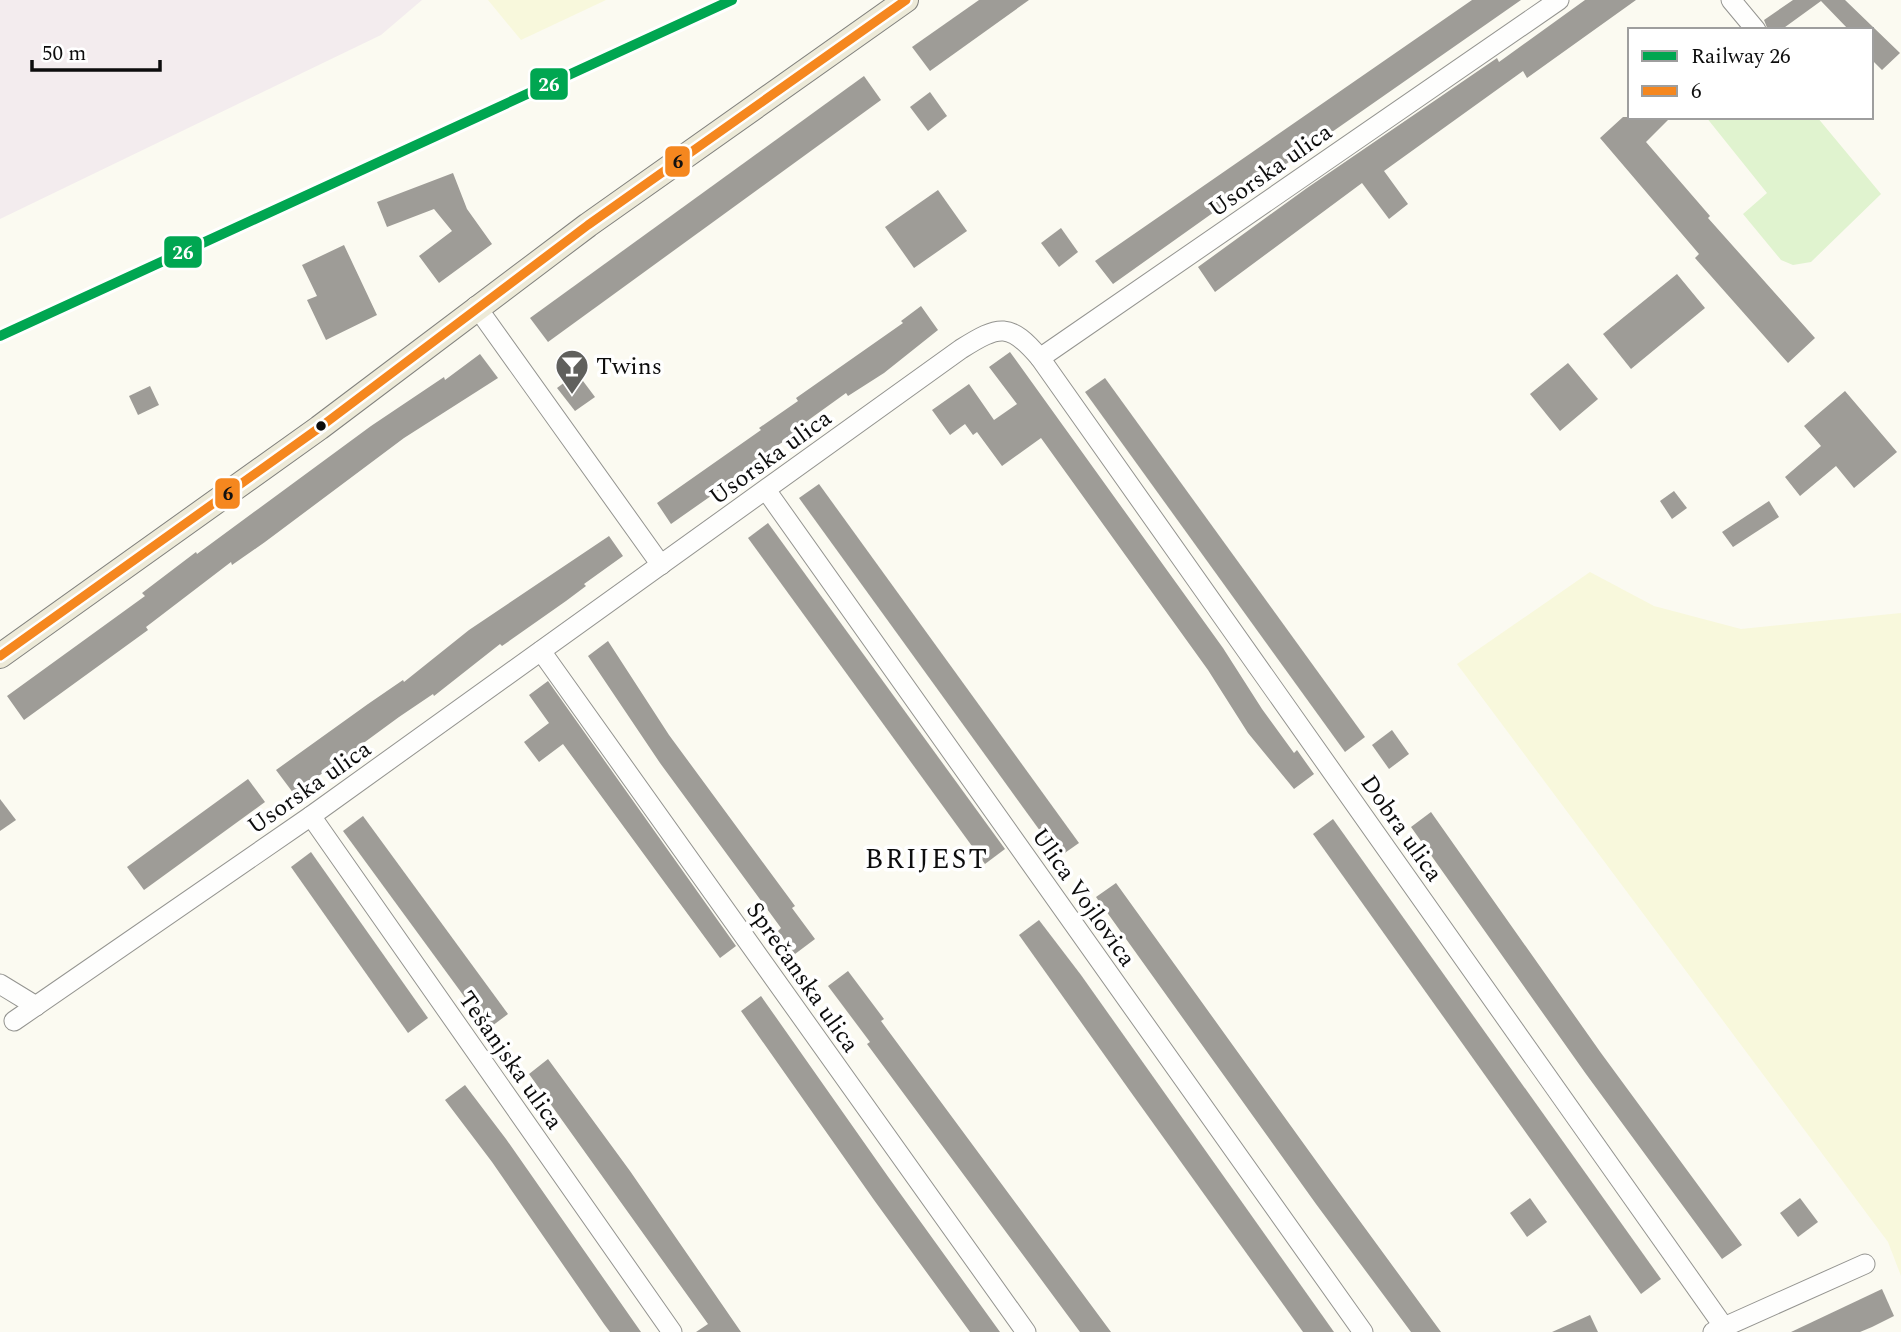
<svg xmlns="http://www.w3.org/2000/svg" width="1901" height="1332" viewBox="0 0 1901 1332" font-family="Spectral,serif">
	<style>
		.industrial { fill: #f3ecee }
		.farmland { fill: #f8f8dc }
		.green { fill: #e0f3cf }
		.building { fill: #9e9c97 }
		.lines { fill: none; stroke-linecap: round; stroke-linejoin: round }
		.minor-casing { stroke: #949490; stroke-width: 21 }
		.major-casing { stroke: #81817d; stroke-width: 26 }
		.minor { stroke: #fefefd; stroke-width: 19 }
		.major { stroke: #edead8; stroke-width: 24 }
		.bus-1-casing { stroke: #fff; stroke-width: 14 }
		.bus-1 { stroke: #f5871f; stroke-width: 9 }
		.rail-1-casing { stroke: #fff; stroke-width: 16 }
		.rail-1 { stroke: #00a651; stroke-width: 10 }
		.bus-dot { fill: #0d0d0d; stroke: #fff; stroke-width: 2.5 }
		.labels { text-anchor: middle; stroke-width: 7; stroke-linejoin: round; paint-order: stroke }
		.street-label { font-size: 24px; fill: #0d0d0d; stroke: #fff }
		.poi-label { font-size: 24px; fill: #0d0d0d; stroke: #fff; text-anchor: start }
		.quarter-label { font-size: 28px; letter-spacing: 2px; fill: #0d0d0d; stroke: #fff }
		.line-badge { stroke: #fff; stroke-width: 2.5 }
		.badge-label { font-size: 19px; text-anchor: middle; font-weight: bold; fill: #fff }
		.pale-badge-label { font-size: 19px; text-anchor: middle; font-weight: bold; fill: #111 }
	</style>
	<rect width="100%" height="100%" fill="#fbfaf1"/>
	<path class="industrial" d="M0 0H422L381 35 0 219Z"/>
	<g class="farmland">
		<path d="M488 0H606L521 40Z"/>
		<path d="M1590 572 1654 606 1741 629 1901 613V1276L1888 1242 1457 664Z"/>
	</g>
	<path class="green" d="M1706 117H1817L1881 194 1811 262 1793 265 1781 260 1743 214 1767 193Z"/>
	<g class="building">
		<path d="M979 0H1029L930 71 912 47Z"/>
		<path d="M1472 0H1521L1246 192 1245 190 1113 284 1095 261Z"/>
		<path d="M1585 0H1636L1527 78 1523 71 1384 171 1408 204 1389 219 1362 183 1215 292 1198 267 1307 188 1497 58 1499 62Z"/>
		<path d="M1793 0H1845L1900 53 1882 70 1871 59V30H1849L1821 1 1781 30H1768L1764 20Z"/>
		<path d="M864 76 881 100 548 342 530 318Z"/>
		<path d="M930 92 947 116 928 131 910 107Z"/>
		<path d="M1623 117H1671L1646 142 1710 216 1708 218 1815 338 1788 363 1695 258 1699 254 1600 138Z"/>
		<path d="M453 173 467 209 492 244 439 283 419 256 452 231 434 209 387 227 377 202Z"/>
		<path d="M938 190 967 231 914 268 885 227Z"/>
		<path d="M1061 228 1078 252 1059 267 1041 243Z"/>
		<path d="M344 245 377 315 326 340 307 300 317 296 302 265Z"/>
		<path d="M1677 274 1705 308 1631 369 1603 334Z"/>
		<path d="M921 306 938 330 884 373 848 396 846 393 796 429 798 432 763 455 765 458 671 524 657 503 761 430 759 428 798 401 796 398 903 323 901 321Z"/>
		<path d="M1010 352 1223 648 1262 709 1294 753 1297 750 1314 774 1294 789 1248 733 1208 670 1041 438 1002 466 977 432 973 435 965 424 950 435 932 410 969 384 994 420 1017 404 989 367Z"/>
		<path d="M480 354 498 378 404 438 265 542 232 565 231 562 146 627 148 630 24 720 7 696 145 596 142 593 196 552 197 554 371 426 444 377 445 380Z"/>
		<path d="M1568 363 1598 399 1560 431 1530 394Z"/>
		<path d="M577 373 595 397 575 411 557 388Z"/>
		<path d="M1105 378 1365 737 1345 752 1085 392Z"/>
		<path d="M150 386 159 405 138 415 129 396Z"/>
		<path d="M1845 391 1897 452 1854 488 1836 466 1800 496 1785 477 1821 446 1804 426Z"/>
		<path d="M819 484 1079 843 1059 857 799 498Z"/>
		<path d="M1674 491 1687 508 1672 519 1660 501Z"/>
		<path d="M1769 501 1779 517 1733 547 1722 532Z"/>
		<path d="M768 523 1005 849 985 864 748 538Z"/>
		<path d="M609 536 623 556 584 584 586 586 566 601 502 646 500 644 434 696 433 694 399 717 294 794 276 770 368 704 403 680 404 682 469 630Z"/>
		<path d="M608 641 669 735 795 906 792 908 815 939 795 954 778 931 781 928 660 763 588 656Z"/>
		<path d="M548 681 736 946 720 958 563 744 539 762 524 742 549 723 529 695Z"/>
		<path d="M1392 730 1409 754 1389 769 1372 745Z"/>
		<path d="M248 779 265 802 144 890 127 867Z"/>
		<path d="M0 799 16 820 0 831Z"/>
		<path d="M1431 812 1601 1053 1742 1245 1722 1259 1586 1074 1411 827Z"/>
		<path d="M363 816 508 1014 488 1029 343 831Z"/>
		<path d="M1333 819 1661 1279 1641 1294 1313 834Z"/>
		<path d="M311 852 428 1018 408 1033 291 867Z"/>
		<path d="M1116 883 1332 1183 1441 1332H1411L1316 1204 1096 897Z"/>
		<path d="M1039 920 1081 975 1334 1332H1303L1130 1091 1019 935Z"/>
		<path d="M848 971 884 1019 881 1021 1111 1332H1080L867 1044 870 1042 828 986Z"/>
		<path d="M761 996 889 1178 1000 1332H970L874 1200 741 1011Z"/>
		<path d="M548 1059 630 1171 741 1332H696L708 1324 529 1074Z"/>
		<path d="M465 1085 506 1139 641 1332H610L604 1324 492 1162 445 1100Z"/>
		<path d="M1530 1198 1547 1222 1527 1237 1510 1213Z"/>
		<path d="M1800 1198 1818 1222 1798 1237 1780 1213Z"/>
		<path d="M1882 1289 1894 1316 1872 1327 1860 1332H1791Z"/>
		<path d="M1590 1315 1598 1332H1552Z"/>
	</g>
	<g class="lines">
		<defs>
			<g id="minor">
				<path d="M1731 0 1756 30"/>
				<path d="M476 306 661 565"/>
				<path d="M1040 358 1724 1327"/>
				<path d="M766 490 1363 1332"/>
				<path d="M541 651 1026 1332"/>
				<path d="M311 816 672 1332"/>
				<path d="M0 984 36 1006"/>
				<path d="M14 1021 311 816 961 349C999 325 1010 322 1040 358L1559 0"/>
				<path d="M1713 1332 1865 1264"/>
			</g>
			<path id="major" d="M0 656 319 428 588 225 906 0"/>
		</defs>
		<use href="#minor" class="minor-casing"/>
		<use href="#major" class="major-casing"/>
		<use href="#minor" class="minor"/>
		<use href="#major" class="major"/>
		<defs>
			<path id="bus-1" d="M0 656 319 428 588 225 906 0"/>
		</defs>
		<use href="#bus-1" class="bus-1-casing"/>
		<use href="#bus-1" class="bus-1"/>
		<defs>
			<path id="rail-1" d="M0 336 732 0"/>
		</defs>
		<use href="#rail-1" class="rail-1-casing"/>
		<use href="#rail-1" class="rail-1"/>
	</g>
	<defs>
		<symbol id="bar-pin" viewBox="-11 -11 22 30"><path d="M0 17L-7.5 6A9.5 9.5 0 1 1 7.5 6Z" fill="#60605d" stroke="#fff"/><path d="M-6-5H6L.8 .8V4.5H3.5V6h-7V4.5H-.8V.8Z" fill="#fff"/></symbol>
	</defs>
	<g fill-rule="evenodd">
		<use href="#bar-pin" x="553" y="347" width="38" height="52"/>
	</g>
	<circle class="bus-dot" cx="321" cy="426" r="6"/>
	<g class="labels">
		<g class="street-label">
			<text transform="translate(1270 170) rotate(-35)" y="8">Usorska ulica</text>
			<text transform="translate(770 457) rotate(-36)" y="8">Usorska ulica</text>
			<text transform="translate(309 787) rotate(-35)" y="8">Usorska ulica</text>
			<text transform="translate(1402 828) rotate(55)" y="8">Dobra ulica</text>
			<text transform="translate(1084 897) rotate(55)" y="8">Ulica Vojlovica</text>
			<text transform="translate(803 977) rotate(55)" y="8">Sprečanska ulica</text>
			<text transform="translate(511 1060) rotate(55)" y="8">Tešanjska ulica</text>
		</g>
		<g class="poi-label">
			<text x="596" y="374">Twins</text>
		</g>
		<g class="quarter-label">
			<text x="927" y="868">BRIJEST</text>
		</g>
	</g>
	<g class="line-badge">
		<rect x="529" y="67" width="40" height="34" rx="7" fill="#00a651"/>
		<rect x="664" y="145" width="27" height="33" rx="7" fill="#f5871f"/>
		<rect x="163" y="235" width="40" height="34" rx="7" fill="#00a651"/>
		<rect x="214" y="477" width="27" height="33" rx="7" fill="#f5871f"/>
	</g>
	<g class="badge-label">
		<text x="549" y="91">26</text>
		<text x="183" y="259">26</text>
	</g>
	<g class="pale-badge-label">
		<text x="678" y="168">6</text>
		<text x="228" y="500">6</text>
	</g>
	<rect x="1628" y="28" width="245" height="91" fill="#ffffff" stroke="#9e9e9e" stroke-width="2"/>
	<rect x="1642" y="51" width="35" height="10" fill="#00a651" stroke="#9e9e9e" stroke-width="2"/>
	<text x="1691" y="63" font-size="21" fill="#0d0d0d">Railway 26</text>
	<rect x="1642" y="86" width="35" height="10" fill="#f5871f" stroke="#9e9e9e" stroke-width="2"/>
	<text x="1691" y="98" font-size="21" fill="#0d0d0d">6</text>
	<path d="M32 60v10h128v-10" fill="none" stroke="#0d0d0d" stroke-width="3.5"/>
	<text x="42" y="60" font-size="21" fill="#0d0d0d" stroke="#ffffff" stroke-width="5" paint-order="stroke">50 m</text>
</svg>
